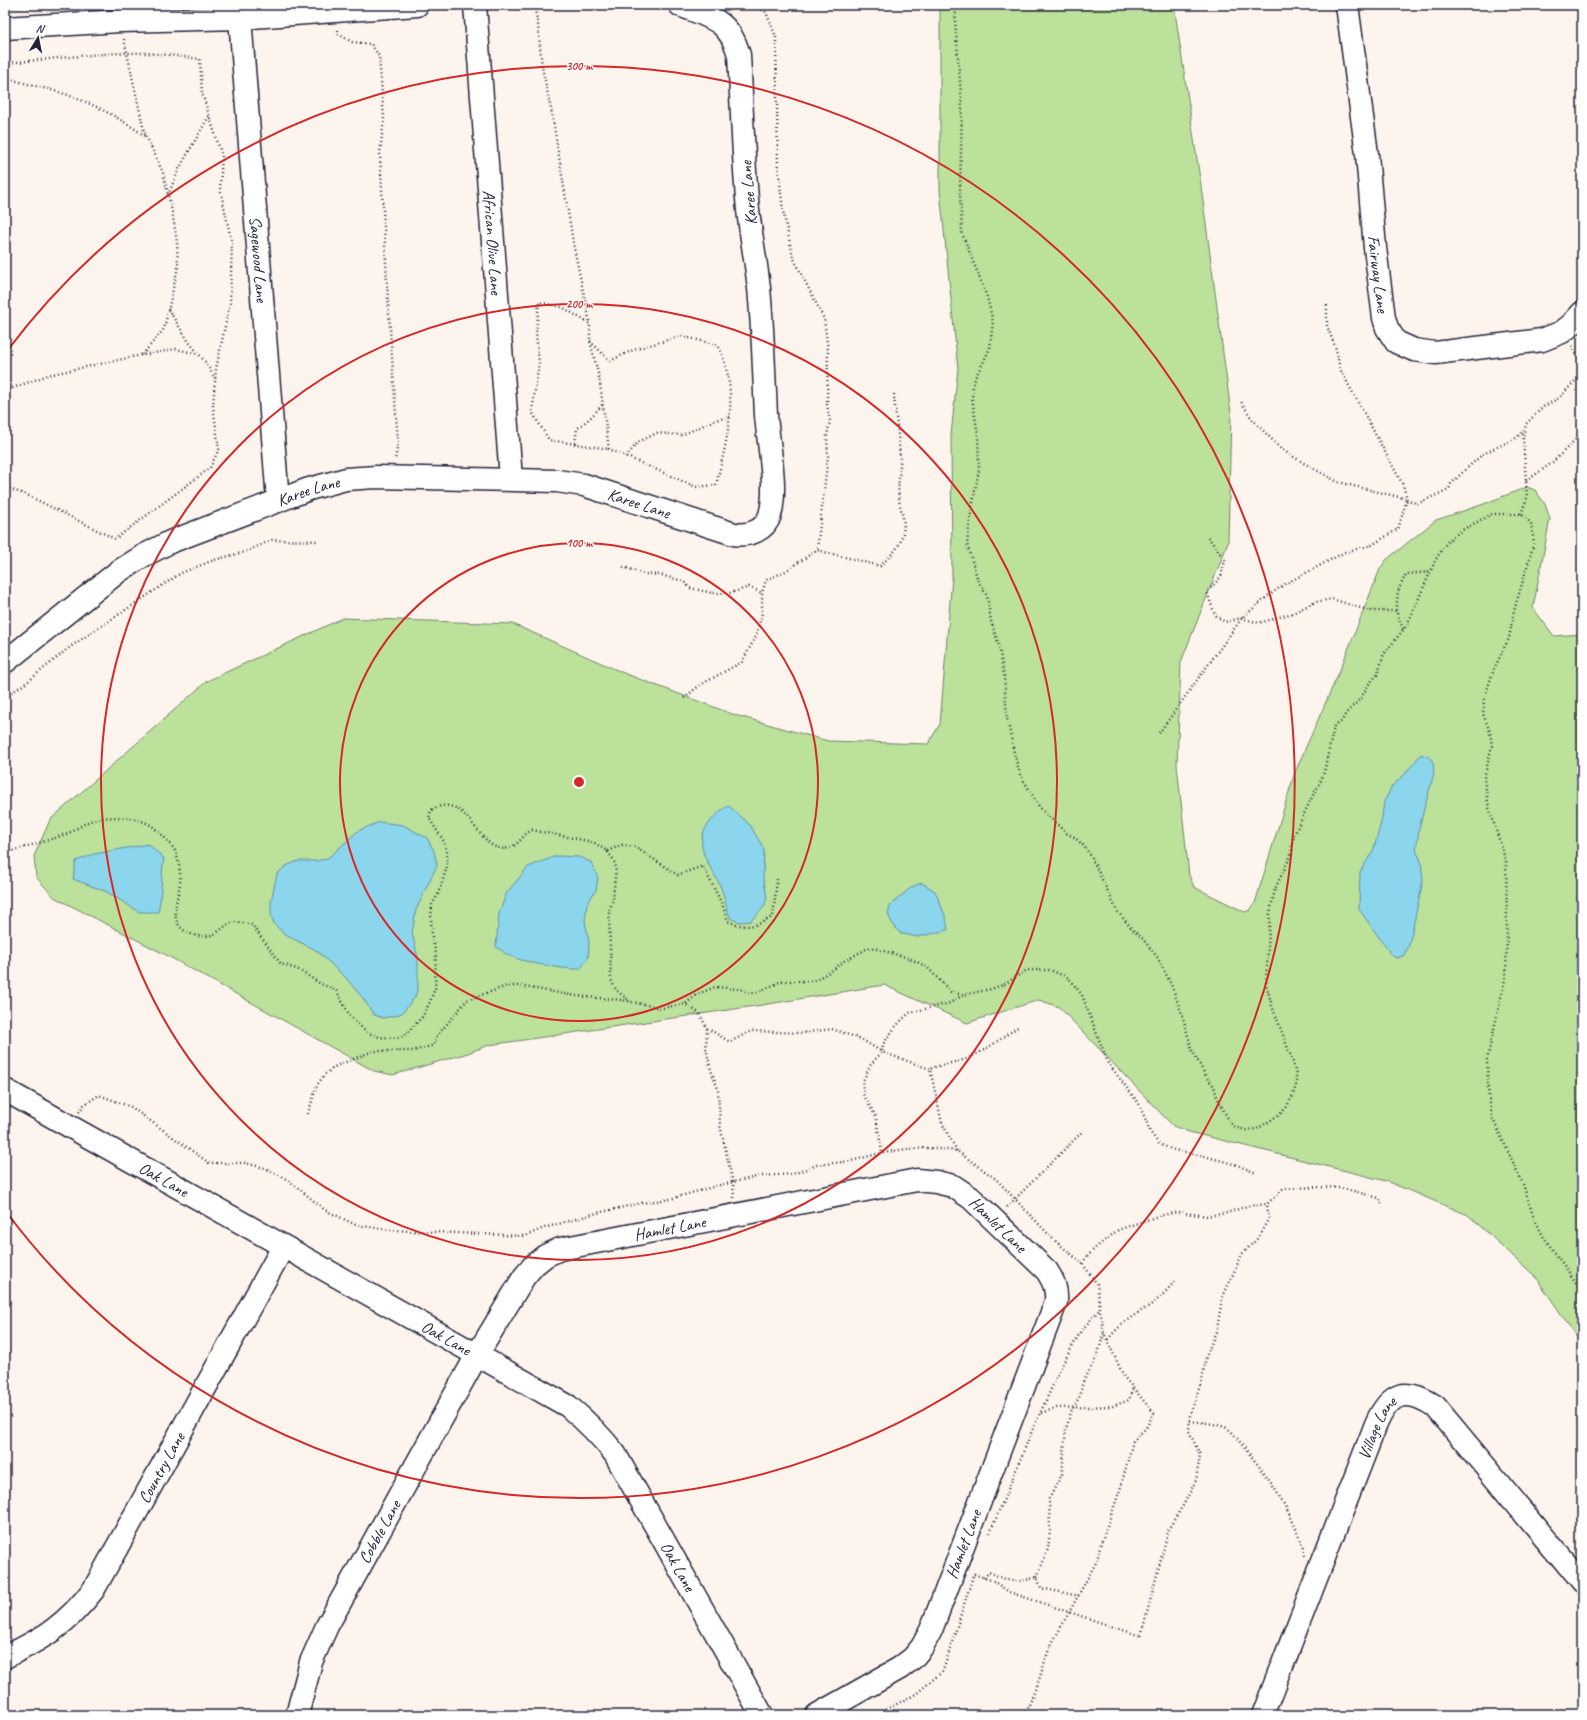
<svg xmlns="http://www.w3.org/2000/svg" width="1587" height="1720" viewBox="0 0 1587 1720" font-family="Caveat,sans-serif">
	<style>
		.green { fill: #bce19b; stroke: #6f826b }
		.water { fill: #8bd6ec; stroke: #618ea5 }
		.lines { fill: none; stroke-linecap: round; stroke-linejoin: round }
		.minor-casing { stroke: #22223b; stroke-width: 25 }
		.path { stroke: #22223b; stroke-width: 2.5; stroke-dasharray: 1 3; stroke-linecap: butt }
		.minor { stroke: #fff; stroke-width: 22 }
		.ring { fill: none; stroke: #d62828; stroke-width: 2 }
		.labels { text-anchor: middle; stroke-width: 3; stroke-linejoin: round; paint-order: stroke }
		.street-label { font-size: 17px; fill: #22223b; stroke: #fff }
		.centre { fill: #d62828; stroke: #fff; stroke-width: 2 }
		.ring-label { font-size: 12px; text-anchor: middle; font-weight: bold; fill: #d62828; stroke: #fff; stroke-width: 3; stroke-linejoin: round; paint-order: stroke }
	</style>
	<rect width="100%" height="100%" fill="#fdf5ed"/>
	<filter id="ink" filterUnits="userSpaceOnUse"><feTurbulence type="fractalNoise" baseFrequency=".025" numOctaves="2"/><feDisplacementMap in="SourceGraphic" scale="8" xChannelSelector="R" yChannelSelector="G"/><feConvolveMatrix kernelMatrix="1 2 1 2 8 2 1 2 1" color-interpolation-filters="sRGB"/></filter>
	<g filter="url(#ink)">
		<path class="green" d="M940 5H1174L1201 186 1231 413 1228 543 1181 662 1177 765 1189 875 1194 887 1245 912 1250 910 1255 903 1295 772 1340 670 1380 569 1386 560 1436 520 1481 505 1527 487 1535 490 1545 504 1550 519 1533 608 1554 636 1582 634V1345L1536 1277 1468 1215 1386 1181 1189 1132 1173 1126 1059 1007 1039 1000 967 1023 884 985 762 1005 489 1045 468 1053 393 1075 374 1071 168 956 54 897 36 877 34 856 50 820 207 681 343 618 513 624 626 674 735 715 828 741 928 744 940 724 952 577 951 435 958 368 940 191Z"/>
		<g class="water">
			<path d="M1421 754 1429 757 1433 762 1434 773 1420 824 1416 850 1421 861 1423 881 1409 945 1404 955 1398 958 1392 956 1359 909 1360 872 1373 851 1381 823 1384 802 1392 786 1405 774Z"/>
			<path d="M729 806 750 825 764 849 763 877 767 898 764 907 751 921 739 922 730 918C726 908 725 898 721 888 711 864 690 846 710 822 716 815 721 809 729 806Z"/>
			<path d="M379 822 403 825 427 838 434 851 437 865 416 910 412 933 418 958V987L415 997 403 1012 398 1015 383 1018 374 1015 362 997 345 977 316 950 285 935 274 924 271 914V901L277 874 286 866 298 861H317L328 858 358 831Z"/>
			<path d="M148 844 164 858C161 876 162 895 158 912H139L107 892 73 879 76 861 94 854Z"/>
			<path d="M556 856 579 857 591 862 598 878 596 890 587 904 585 921 589 942 588 958 580 969C565 970 519 962 506 954 503 952 500 949 496 947L499 914 506 894 528 867Z"/>
			<path d="M922 883 935 891 946 918 948 930 917 937 900 933 892 923 888 914 891 904C902 897 910 885 922 883Z"/>
		</g>
		<g class="lines">
			<defs>
				<g id="minor">
					<path id="s1" d="M475 5 511 479"/>
					<path id="s2" d="M1347 5 1367 154 1375 248 1384 318 1387 328 1396 342 1414 350 1435 353 1542 340 1562 332 1571 325 1582 313"/>
					<path id="s3" d="M240 18 278 501"/>
					<path d="M5 28 120 21 240 18 417 5"/>
					<path id="s4" d="M5 662 119 571 143 556 170 542 309 489 346 479 376 477 557 481 584 485 734 534C749 536 765 531 770 515 778 487 768 444 766 415 764 373 763 330 759 288 756 262 751 236 748 210 743 158 742 106 739 55 729 19 711 18 680 5"/>
					<path id="s5" d="M5 1090 568 1406C586 1421 601 1436 615 1454L762 1715"/>
					<path id="s6" d="M5 1657C46 1637 66 1625 94 1589L283 1247"/>
					<path id="s7" d="M297 1715 311 1662 327 1626 477 1355 524 1277 534 1265 545 1256 560 1249 917 1180 936 1182 953 1186 971 1198 1047 1271C1054 1282 1057 1289 1056 1302L931 1630 922 1647 913 1658 900 1668 817 1715"/>
					<path id="s8" d="M1263 1715 1376 1424C1390 1392 1406 1387 1435 1406L1582 1583"/>
				</g>
			</defs>
			<use href="#minor" class="minor-casing"/>
			<g class="path">
				<path d="M534 5 538 25 542 67 552 114 574 248 590 323"/>
				<path d="M755 5 766 12 776 37 778 166 783 211 793 257 824 319 828 350 827 405 830 421 827 436 828 456 817 550 880 566C888 558 899 549 902 537 907 520 900 513 899 498 897 484 901 471 900 458 899 436 895 415 894 393"/>
				<path d="M957 5 955 19 962 107 960 193 962 233 987 297 993 322 990 348 982 365 976 376 973 385 972 398 978 435 979 470 971 513 967 544 978 581 987 596 991 621 999 646 1004 676 1007 718 1015 757 1020 774 1040 808 1066 833 1074 837 1082 844 1091 856 1117 911 1133 930 1143 939 1157 957 1171 984 1181 1011 1192 1050 1207 1078 1214 1086 1217 1097 1230 1123 1237 1128 1246 1130 1257 1129 1279 1115 1286 1108 1293 1095 1296 1085V1075L1292 1059 1272 1006 1266 984 1270 912 1275 889 1290 857 1294 835 1314 793 1320 783 1324 772 1334 727 1342 721 1346 713 1361 698 1369 684 1377 675 1384 654 1407 625 1436 559 1448 541 1462 530 1492 514H1521L1531 523 1534 543 1514 611 1509 638 1494 669 1484 699 1483 714 1490 732 1492 746 1484 778 1489 808 1506 861 1507 929 1506 975 1487 1060 1488 1089 1492 1117 1523 1184 1533 1215 1543 1236 1582 1291"/>
				<path d="M338 30V34L352 42 371 44 379 56 384 118 380 153 388 300 398 443 395 460"/>
				<path d="M124 39 144 131 163 173 172 211 177 242 178 267 164 329 142 355"/>
				<path d="M5 63C46 60 86 54 127 53 152 52 176 56 200 59L202 93 222 156 220 188 232 244 230 303 216 369 213 406 219 449 210 468 115 539 29 496 5 487"/>
				<path d="M5 77C29 86 56 89 78 99 102 108 124 121 145 136"/>
				<path d="M168 195 179 169 209 116"/>
				<path d="M1327 305V326L1336 349 1340 369 1403 485 1407 499 1417 504 1449 489 1451 484 1466 469 1483 454 1516 438 1524 431"/>
				<path d="M168 309 189 342 206 363 215 379"/>
				<path d="M590 341 610 361 633 350 681 336 718 345C740 393 728 436 716 485L696 487 609 449 599 377 590 341V324L562 307 539 302 536 334 539 363 532 412 549 440 609 449"/>
				<path d="M1572 346 1582 365"/>
				<path d="M5 391 48 375 132 357 176 349 198 354"/>
				<path d="M575 443 577 429 591 417 603 404"/>
				<path d="M626 457 638 442 657 433 682 435 715 420 730 417"/>
				<path d="M1526 481 1552 463 1582 433"/>
				<path d="M1521 514 1527 498 1523 437 1526 424 1543 407 1559 398 1575 381 1582 378"/>
				<path d="M1208 537 1225 560 1221 577 1207 592 1215 615 1225 622 1242 618 1259 623 1293 613 1315 602 1332 599 1370 611H1396"/>
				<path d="M623 567 644 574 660 575 683 581 690 588 712 593H731L749 587 762 593"/>
				<path d="M1403 629 1396 611 1398 591 1406 574 1430 572"/>
				<path d="M5 697 26 683 70 647 181 573 214 560 245 552 272 540 319 541"/>
				<path d="M684 698 700 685 742 662 756 636 762 613V593L766 580 784 572 817 550"/>
				<path d="M1159 733 1242 618 1268 596 1285 584 1319 566 1345 552 1372 545 1398 529 1407 499 1338 482 1302 462 1281 449 1252 419 1240 400"/>
				<path d="M607 851 622 845 635 847 678 875 703 866 722 904 728 921C745 929 757 927 773 916L777 879"/>
				<path d="M5 853C24 847 44 842 63 835 73 832 81 825 90 821 106 815 138 816 152 826 159 832 173 845 176 853 179 862 181 874 180 883 178 899 168 920 185 931 194 937 207 938 216 933 223 929 227 923 235 922 240 922 247 924 252 925L281 964 297 969 321 984 336 990 350 1016 366 1032 379 1037 397 1038 405 1035 422 1017 430 1002 435 988 436 953 432 937 431 918 432 905 438 894 447 867V851L443 840 429 818 431 810C469 788 478 856 508 848 520 845 522 835 532 830L593 842 607 851 613 859 616 867 613 899 609 912 611 980 616 990 630 1001"/>
				<path d="M707 1028 730 1042 751 1031 802 1033 832 1029 861 1039 882 1052 871 1064 863 1081V1094L876 1117 882 1153"/>
				<path d="M930 1069 882 1052 883 1044 896 1026 909 1013 950 1003 963 995"/>
				<path d="M79 1112 84 1105 99 1095 131 1107 209 1163H245L265 1168 288 1180 325 1210 356 1225 390 1230 525 1236 544 1228 593 1214 641 1203 670 1199 720 1185 761 1176 793 1174 817 1165 851 1161 877 1154 905 1149 929 1148 957 1151 996 1179 1053 1239 1082 1263 1097 1284 1100 1309 1081 1331 1062 1365 1032 1431 990 1533"/>
				<path d="M308 1114 317 1085 325 1074 336 1066 373 1051H414L434 1045 437 1036 467 1000 507 986H519L576 996 622 1000 662 1008 685 1004"/>
				<path d="M957 1151 942 1123 930 1069C942 1064 954 1063 966 1059 982 1053 1005 1036 1019 1026"/>
				<path d="M734 1198 733 1183 720 1125 718 1089 711 1070 706 1048 707 1028 699 1013 685 1004 698 994 715 987 740 989 752 993 758 992 782 981H813L833 970 844 961 870 947 909 958 927 967 951 992 963 995 991 989 1005 984 1027 970H1050L1069 978 1082 995 1108 1063 1139 1104 1151 1133 1159 1144 1174 1150 1204 1156 1237 1165 1256 1173"/>
				<path d="M1007 1207 1083 1131"/>
				<path d="M1082 1263 1094 1249 1118 1230 1158 1216 1178 1212 1207 1216 1227 1213 1247 1206 1267 1204"/>
				<path d="M1108 1340C1120 1323 1132 1317 1149 1306 1160 1299 1168 1289 1176 1280"/>
				<path d="M1041 1413 1057 1408 1113 1406 1129 1400 1133 1388"/>
				<path d="M1190 1421C1199 1422 1222 1424 1228 1429 1234 1433 1238 1440 1242 1445 1269 1477 1295 1515 1305 1556"/>
				<path d="M974 1574 993 1581 1009 1592 1141 1636 1169 1528 1184 1504 1196 1480 1200 1455 1189 1431 1190 1414 1202 1380 1206 1357 1217 1329 1222 1299 1242 1254 1258 1238 1269 1218 1267 1204 1283 1189C1301 1188 1321 1186 1339 1188 1353 1190 1366 1195 1379 1198L1382 1204"/>
				<path d="M1037 1577 1048 1549 1050 1531 1049 1499 1062 1474 1066 1429 1071 1412 1079 1398 1083 1382 1097 1357 1104 1333"/>
				<path d="M984 1578 989 1572C1011 1582 1014 1584 1037 1577L1041 1588 1079 1596"/>
				<path d="M875 1715 916 1694 943 1671 974 1573"/>
				<path d="M1023 1715 1029 1705 1038 1683 1049 1649 1097 1561 1100 1546 1120 1490 1133 1441 1146 1428 1154 1413 1124 1377 1104 1333 1100 1309"/>
			</g>
			<use href="#minor" class="minor"/>
		</g>
	</g>
	<g class="ring">
		<circle cx="579" cy="782" r="239"/>
		<circle cx="579" cy="782" r="478"/>
		<path d="M7 351A716 716 0 1 1 7 1213"/>
	</g>
	<g class="labels">
		<g class="street-label">
			<text transform="translate(748 193) rotate(-95)" y="6">Karee Lane</text>
			<text dy="6" stroke="none"><textPath href="#s1" startOffset="238">African Olive Lane</textPath></text>
			<text dy="6" stroke="none"><textPath href="#s3" startOffset="242">Sagewood Lane</textPath></text>
			<text dy="6" stroke="none"><textPath href="#s2" startOffset="271">Fairway Lane</textPath></text>
			<text dy="6" stroke="none"><textPath href="#s4" startOffset="352">Karee Lane</textPath></text>
			<text dy="6" stroke="none"><textPath href="#s4" startOffset="688">Karee Lane</textPath></text>
			<text dy="6" stroke="none"><textPath href="#s5" startOffset="182">Oak Lane</textPath></text>
			<text dy="6" stroke="none"><textPath href="#s7" startOffset="1001">Hamlet Lane</textPath></text>
			<text dy="6" stroke="none"><textPath href="#s7" startOffset="653">Hamlet Lane</textPath></text>
			<text dy="6" stroke="none"><textPath href="#s5" startOffset="506">Oak Lane</textPath></text>
			<text dy="6" stroke="none"><textPath href="#s8" startOffset="309">Village Lane</textPath></text>
			<text dy="6" stroke="none"><textPath href="#s6" startOffset="252">Country Lane</textPath></text>
			<text dy="6" stroke="none"><textPath href="#s7" startOffset="202">Cobble Lane</textPath></text>
			<text transform="translate(963 1544) rotate(-69)" y="6">Hamlet Lane</text>
			<text dy="6" stroke="none"><textPath href="#s5" startOffset="842">Oak Lane</textPath></text>
		</g>
	</g>
	<circle cx="579" cy="782" r="6" class="centre"/>
	<g class="ring-label">
		<text x="579" y="70">300 m</text>
		<text x="579" y="308">200 m</text>
		<text x="579" y="547">100 m</text>
	</g>
	<rect width="1587" height="1720" fill="none" stroke="#fff" stroke-width="20"/>
	<rect x="10" y="10" width="1567" height="1700" fill="none" stroke="#22223b" stroke-width="1.5" filter="url(#ink)"/>
	<g transform="translate(38 38) rotate(10)" stroke="#ffffff" stroke-width="3" paint-order="stroke">
	<path d="M0-3L7 15L0 10L-7 15Z" fill="#22223b"/>
	<text y="-6" font-size="11" font-weight="bold" text-anchor="middle" fill="#22223b">N</text>
	</g>
</svg>
